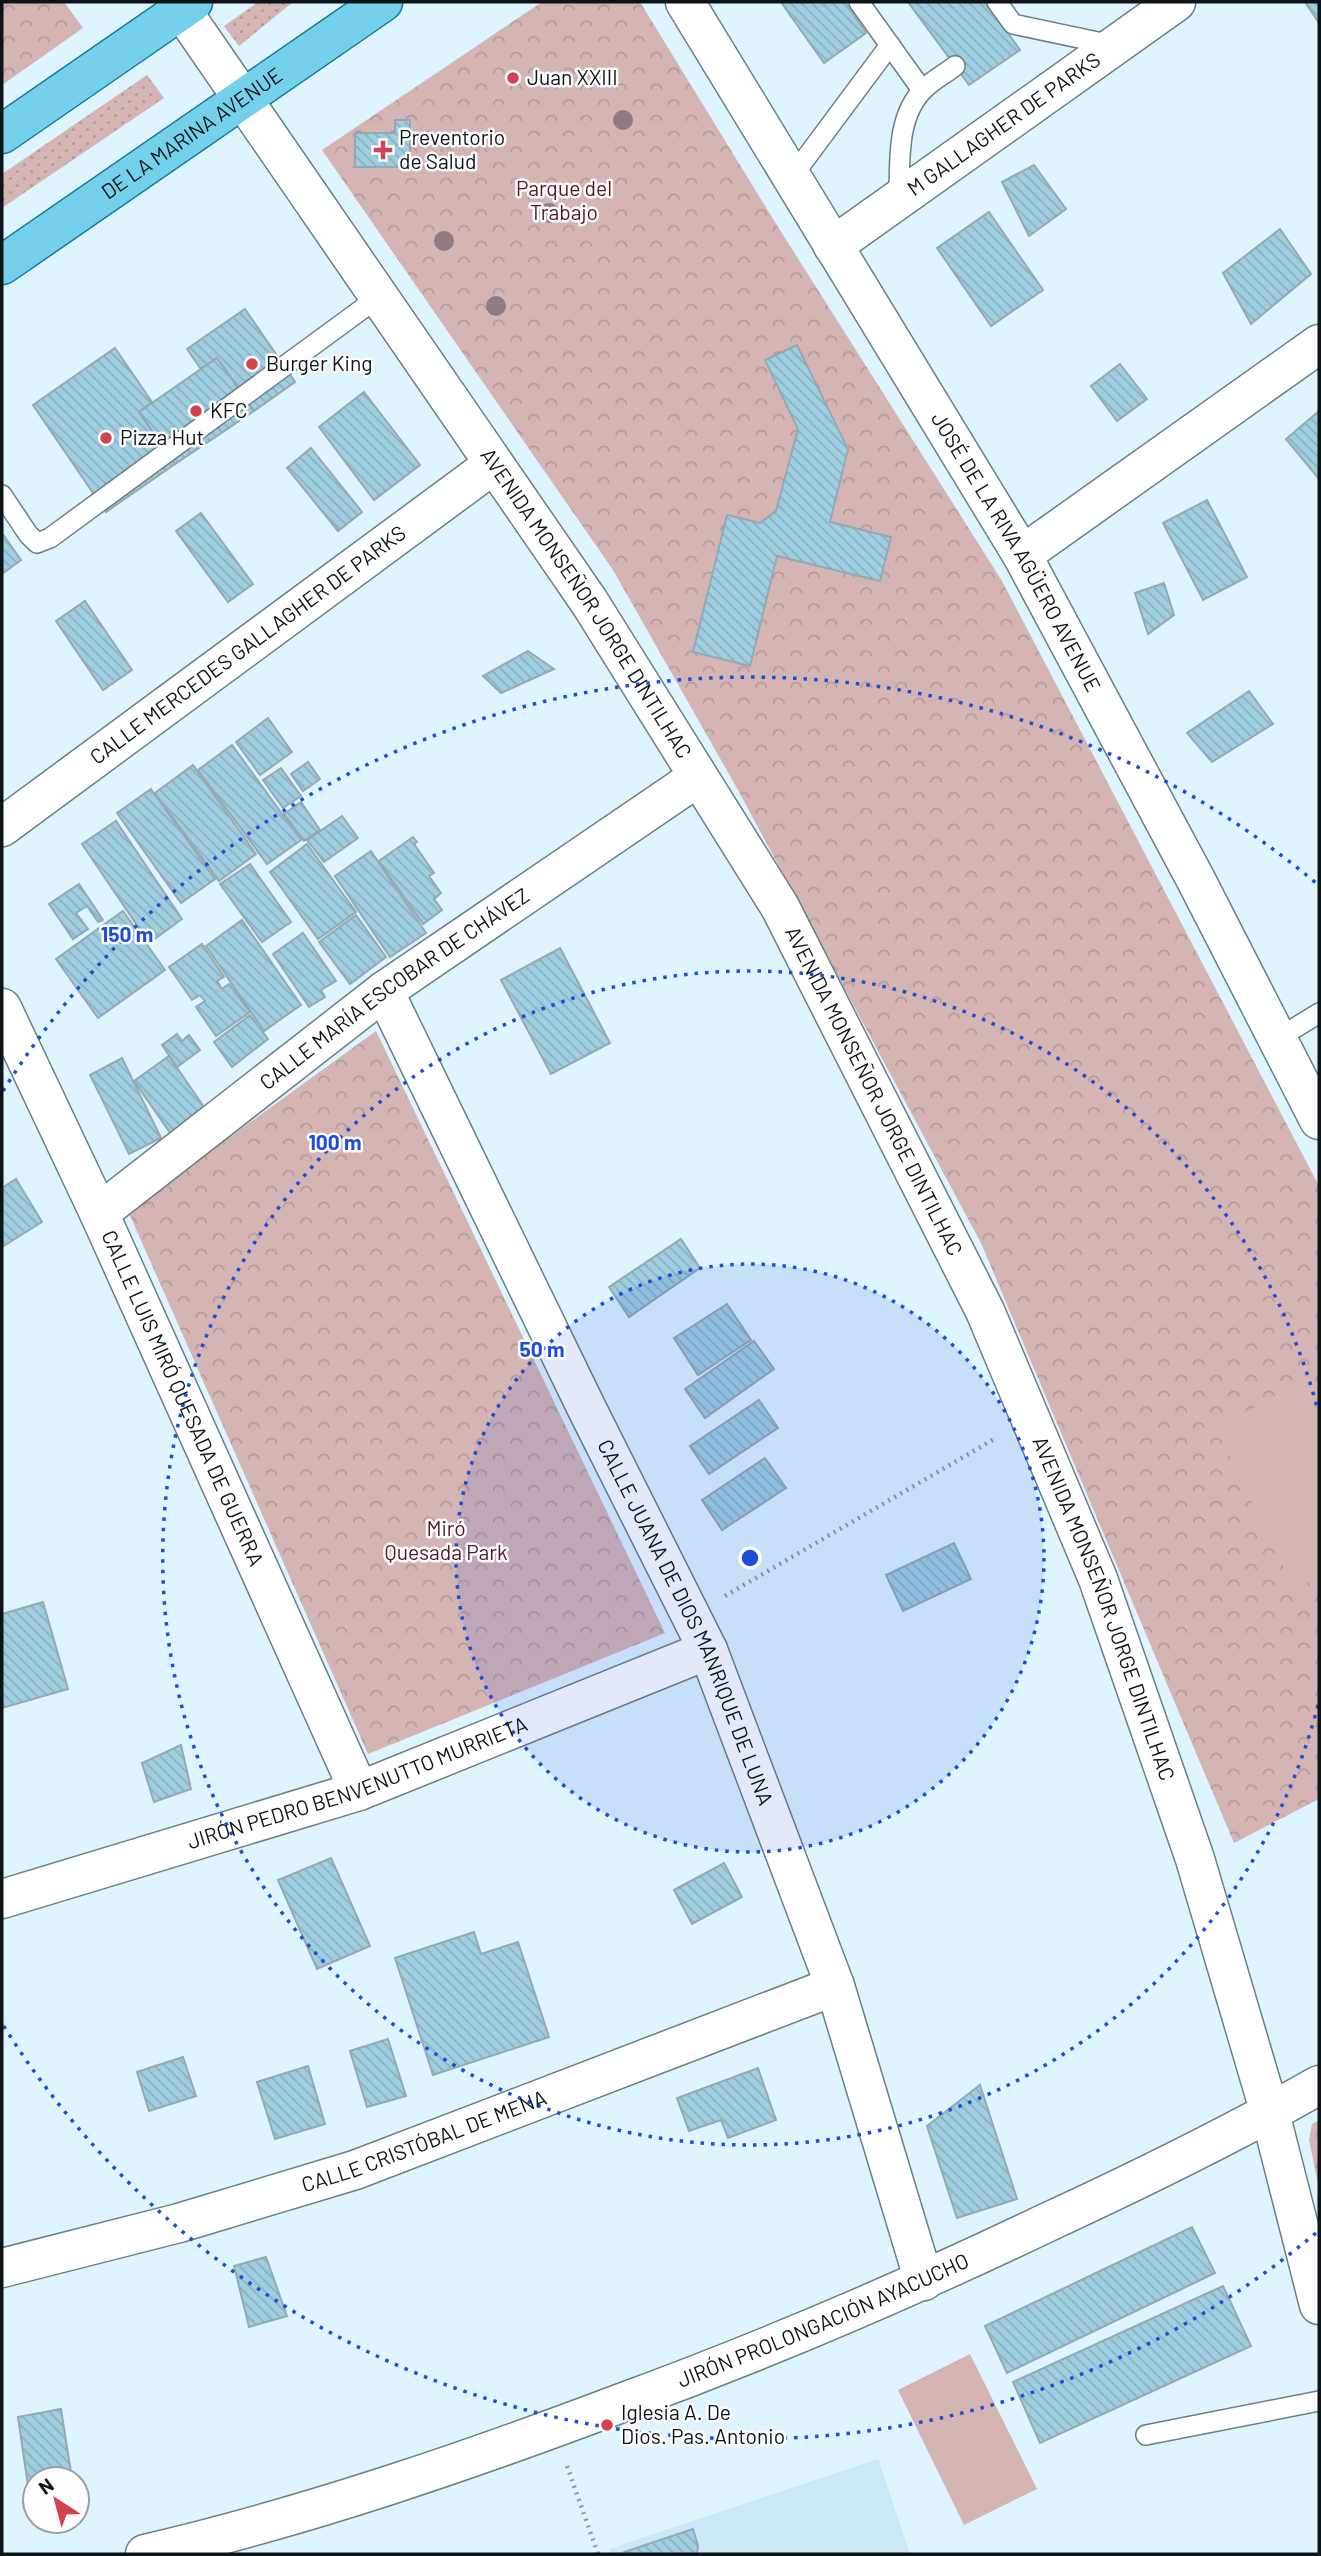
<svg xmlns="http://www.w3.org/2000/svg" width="1321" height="2556" viewBox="0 0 1321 2556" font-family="Barlow,sans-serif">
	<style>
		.built { fill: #cbe9f6 }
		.grass { fill: url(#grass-dots) }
		.park { fill: url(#park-crowns) }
		.pitch { fill: #d5b4b4 }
		.building { fill: url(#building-back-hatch); stroke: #94a9b2; stroke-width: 2 }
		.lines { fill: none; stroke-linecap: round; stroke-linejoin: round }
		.service-casing { stroke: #6b7f87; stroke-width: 22 }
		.minor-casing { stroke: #6b7f87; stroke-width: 41 }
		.tertiary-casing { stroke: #6b7f87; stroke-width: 41 }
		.primary-casing { stroke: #157999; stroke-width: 41 }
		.path { stroke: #8d9ea5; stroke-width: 4.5; stroke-dasharray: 2 5; stroke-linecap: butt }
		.service { stroke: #fff; stroke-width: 19 }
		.minor { stroke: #fff; stroke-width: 38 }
		.tertiary { stroke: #fff; stroke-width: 38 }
		.primary { stroke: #75d0eb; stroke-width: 38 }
		.tree { fill: #907b82 }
		.ring { fill: none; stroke: #1d4ed8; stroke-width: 3.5; stroke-dasharray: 3.5 7 }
		.poi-dot { fill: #d34253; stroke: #fdfdfd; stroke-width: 2.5 }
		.labels { text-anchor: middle; stroke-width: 5; stroke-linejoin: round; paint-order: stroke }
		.poi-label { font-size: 21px; fill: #0d1418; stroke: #fdfdfd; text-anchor: start }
		.street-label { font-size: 21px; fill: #0d1418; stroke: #fdfdfd }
		.park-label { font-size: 21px; fill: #51181d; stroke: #fdfdfd }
		.centre { fill: #1d4ed8; stroke: #fdfdfd; stroke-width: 3.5 }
		.ring-label { font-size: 21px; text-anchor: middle; font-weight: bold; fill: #1d4ed8; stroke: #fdfdfd; stroke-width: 5; stroke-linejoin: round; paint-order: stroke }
	</style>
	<defs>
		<pattern id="grass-dots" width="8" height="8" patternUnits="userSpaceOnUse" patternTransform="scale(1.75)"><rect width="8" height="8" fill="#d5b4b4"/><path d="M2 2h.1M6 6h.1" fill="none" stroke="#b69a9a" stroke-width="1.8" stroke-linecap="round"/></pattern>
		<pattern id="park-crowns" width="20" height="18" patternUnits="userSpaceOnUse" patternTransform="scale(1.75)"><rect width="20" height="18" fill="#d5b4b4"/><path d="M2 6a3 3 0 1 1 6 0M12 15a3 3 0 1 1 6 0" fill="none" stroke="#b69a9a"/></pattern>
		<pattern id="building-back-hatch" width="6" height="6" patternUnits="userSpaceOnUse" patternTransform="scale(1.75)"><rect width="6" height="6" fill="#a0cee1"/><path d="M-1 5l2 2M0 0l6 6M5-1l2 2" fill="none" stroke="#89b0c0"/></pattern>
	</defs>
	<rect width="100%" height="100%" fill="#def4fe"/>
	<path class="built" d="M878 2459 910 2554H611L609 2549Z"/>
	<g class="grass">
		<path d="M258 2H293L239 46 224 26Z"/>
		<path d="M147 75 164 98 2 208V174Z"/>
	</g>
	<g class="park">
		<path d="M2 2H64L83 28 2 85Z"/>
		<path d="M542 2H640L773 219 1002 581 1319 1186V1799L1234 1843 981 1243 738 790 613 570 322 150Z"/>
		<path d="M376 1031 665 1633 368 1754 128 1211Z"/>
		<path d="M1319 2120V2188L1309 2140 1312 2124Z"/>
	</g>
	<g class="pitch">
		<path d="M1305 1383 1319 1412V1577L1294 1589 1216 1426Z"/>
		<path d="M970 2354 1037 2489 964 2525 898 2390Z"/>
	</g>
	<g class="building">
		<path d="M781 2H845L866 33 824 63Z"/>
		<path d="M908 2H986L1020 50 969 85Z"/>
		<path d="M1305 2H1319V23Z"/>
		<path d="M395 120H410V167H355V133H395Z"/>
		<path d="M1034 165 1066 209 1029 236 1002 182Z"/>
		<path d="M989 212 1043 290 991 326 937 248Z"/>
		<path d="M1280 229 1311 274 1251 324 1223 273Z"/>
		<path d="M245 309 295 382 254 411 217 358 201 369 187 349Z"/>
		<path d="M797 345 848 449 830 522 891 537 880 581 777 556 750 666 693 652 727 515 760 523 776 511 798 429 765 360Z"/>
		<path d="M115 348 152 402 139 412 175 464 106 512 33 405Z"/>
		<path d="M217 358 254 411 175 464 139 412Z"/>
		<path d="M1120 364 1147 399 1117 421 1091 386Z"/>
		<path d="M364 392 420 465 374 500 319 427Z"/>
		<path d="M1319 411V479L1286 439Z"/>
		<path d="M311 448 362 512 338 531 287 468Z"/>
		<path d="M1207 500 1247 577 1203 600 1163 523Z"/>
		<path d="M201 513 253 584 228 602 176 531Z"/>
		<path d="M2 533 21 560 2 574Z"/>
		<path d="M1164 583 1174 615 1148 634 1135 593Z"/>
		<path d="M85 601 132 670 103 690 56 621Z"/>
		<path d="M528 651 554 669 501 693 483 676Z"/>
		<path d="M1249 691 1273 724 1212 762 1187 733Z"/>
		<path d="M268 718 292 752 260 775 236 742Z"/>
		<path d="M232 745 301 840 267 864 198 770Z"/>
		<path d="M308 762 320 779 303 791 291 774Z"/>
		<path d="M193 765 256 854 219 881 155 793Z"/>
		<path d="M281 768 301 796 283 808 263 780Z"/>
		<path d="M151 789 215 879 181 903 117 813Z"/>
		<path d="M301 802 320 830 304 841 284 814Z"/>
		<path d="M342 816 358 838 324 862 307 840Z"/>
		<path d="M116 821 182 919 149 943 82 844Z"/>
		<path d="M413 837 417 842 414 844 434 873 429 876 441 893 434 899 442 910 423 924 379 861Z"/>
		<path d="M307 844 356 912 318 939 270 872Z"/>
		<path d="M371 851 426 933 390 957 335 876Z"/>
		<path d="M250 864 291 922 262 942 220 884Z"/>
		<path d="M79 884 103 920 98 922 87 906 76 913 88 929 73 939 49 904Z"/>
		<path d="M123 911 165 970 98 1018 56 959Z"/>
		<path d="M356 915 386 957 350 984 319 942Z"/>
		<path d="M242 920 301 1005 264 1031 206 946Z"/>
		<path d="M303 933 336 981 321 990 325 997 309 1007 273 954Z"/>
		<path d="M202 944 224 977 217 981 222 989 229 984 250 1012 216 1036 196 1007 205 1001 200 995 192 1000 169 967Z"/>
		<path d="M560 948 610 1043 551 1074 501 980Z"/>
		<path d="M250 1015 268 1039 232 1067 214 1042Z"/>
		<path d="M177 1034 182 1041 189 1035 200 1050 177 1067 162 1045Z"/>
		<path d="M169 1056 206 1110 171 1134 134 1081Z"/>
		<path d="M122 1058 161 1138 129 1154 90 1075Z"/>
		<path d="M16 1179 42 1222 2 1247V1188Z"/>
		<path d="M681 1239 700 1268 629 1317 609 1287Z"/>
		<path d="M727 1304 751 1340 698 1375 674 1338Z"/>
		<path d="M754 1341 774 1369 705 1418 685 1389Z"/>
		<path d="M759 1400 778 1428 709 1474 690 1446Z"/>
		<path d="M765 1458 786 1488 722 1530 702 1500Z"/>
		<path d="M954 1543 971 1579 903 1611 886 1575Z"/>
		<path d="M43 1602 68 1689 2 1708V1614Z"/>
		<path d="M181 1745 191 1789 154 1802 142 1763Z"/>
		<path d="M331 1858 370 1946 317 1969 278 1880Z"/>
		<path d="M724 1863 742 1897 692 1924 674 1890Z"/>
		<path d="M474 1932 481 1954 518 1942 549 2037 433 2075 395 1958Z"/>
		<path d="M388 2039 406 2096 367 2107 350 2051Z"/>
		<path d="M183 2057 196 2096 149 2111 137 2072Z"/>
		<path d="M308 2066 325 2124 275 2139 257 2082Z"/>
		<path d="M758 2068 776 2120 728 2138 721 2120 689 2131 677 2098Z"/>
		<path d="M980 2085 1017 2199 957 2218 927 2126Z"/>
		<path d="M1192 2227 1215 2273 1007 2373 985 2326Z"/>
		<path d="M266 2257 287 2316 249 2327 234 2266Z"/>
		<path d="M1223 2286 1251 2346 1040 2443 1013 2382Z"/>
		<path d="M61 2409 72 2479H35V2513H32L18 2417Z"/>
		<path d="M693 2529 698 2546 697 2554H625L624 2552Z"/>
	</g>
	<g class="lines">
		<defs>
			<g id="service">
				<path d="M859 2 922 90"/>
				<path d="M997 2 1013 24 1112 45"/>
				<path d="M791 178 890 45"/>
				<path d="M899 198C900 163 896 116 924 89 933 80 945 74 955 66"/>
				<path d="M2 495 28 534 37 543 50 538 380 296"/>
				<path d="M1277 1039 1319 1013"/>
				<path d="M1146 2435 1319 2401"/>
			</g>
			<g id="minor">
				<path id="s1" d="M176 2 590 603 780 907 985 1311 1098 1579 1195 1859 1270 2113 1319 2305"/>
				<path id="s2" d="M685 2 1022 555 1196 880 1319 1120"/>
				<path id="s3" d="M833 246 1176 2"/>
				<path d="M1022 555 1319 344"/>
				<path id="s4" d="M2 827 494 464"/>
				<path id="s5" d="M384 991 587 1409 708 1650 835 1986 924 2281"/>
				<path id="s6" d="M2 1008 99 1213 359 1791"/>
				<path id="s7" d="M99 1213 384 991 698 777"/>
				<path id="s8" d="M2 1899 359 1791 708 1650"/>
				<path id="s9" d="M2 2268 179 2223 355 2170 835 1986"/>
			</g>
			<g id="tertiary">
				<path id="s10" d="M145 2554C308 2516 468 2461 624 2402 768 2349 908 2289 1046 2223 1139 2180 1231 2135 1319 2085"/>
			</g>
			<g id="primary">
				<path d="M2 134 193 2"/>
				<path id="s11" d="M2 265 383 2"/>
			</g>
		</defs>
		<use href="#service" class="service-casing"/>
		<use href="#minor" class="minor-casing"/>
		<use href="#tertiary" class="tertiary-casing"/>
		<use href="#primary" class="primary-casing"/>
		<g class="path">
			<path d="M725 1596 996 1438"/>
			<path d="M567 2466 598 2554"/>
		</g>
		<use href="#service" class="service"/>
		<use href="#minor" class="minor"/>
		<use href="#tertiary" class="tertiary"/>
		<use href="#primary" class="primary"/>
	</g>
	<g class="tree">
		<circle cx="623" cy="120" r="10"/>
		<circle cx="549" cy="213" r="10"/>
		<circle cx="444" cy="241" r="10"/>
		<circle cx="496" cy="306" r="10"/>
	</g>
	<circle cx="750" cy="1558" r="294" fill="#1d4ed8" fill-opacity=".12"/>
	<g class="ring">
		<circle cx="750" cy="1558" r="294"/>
		<path d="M1318 1705A587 587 0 1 1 1318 1411"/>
		<path d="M1316 2233A881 881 0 0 1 3 2025M3 1091A881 881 0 0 1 1316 883"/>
	</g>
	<g class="poi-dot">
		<circle cx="513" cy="78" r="7"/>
		<path d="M379.5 139.5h7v7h7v7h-7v7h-7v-7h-7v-7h7z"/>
		<circle cx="252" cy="364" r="7"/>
		<circle cx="196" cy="411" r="7"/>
		<circle cx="106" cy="438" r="7"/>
		<circle cx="607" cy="2425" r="7"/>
	</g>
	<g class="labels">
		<g class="poi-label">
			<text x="527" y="85">Juan XXIII</text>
			<text x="399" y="145">Preventorio<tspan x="399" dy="24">de Salud</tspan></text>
			<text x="266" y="371">Burger King</text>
			<text x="210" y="418">KFC</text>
			<text x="120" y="445">Pizza Hut</text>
			<text x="621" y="2420">Iglesia A. De<tspan x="621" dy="24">Dios. Pas. Antonio</tspan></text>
		</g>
		<g class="street-label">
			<text dy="7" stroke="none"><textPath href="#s3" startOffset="210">M GALLAGHER DE PARKS</textPath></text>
			<text dy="7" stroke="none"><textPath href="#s11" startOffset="231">DE LA MARINA AVENUE</textPath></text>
			<text dy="7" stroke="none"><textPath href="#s2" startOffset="642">JOSÉ DE LA RIVA AGÜERO AVENUE</textPath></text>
			<text dy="7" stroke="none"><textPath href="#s1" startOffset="728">AVENIDA MONSEÑOR JORGE DINTILHAC</textPath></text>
			<text dy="7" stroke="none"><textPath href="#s4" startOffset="306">CALLE MERCEDES GALLAGHER DE PARKS</textPath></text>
			<text dy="7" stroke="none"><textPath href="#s7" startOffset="371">CALLE MARÍA ESCOBAR DE CHÁVEZ</textPath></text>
			<text dy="7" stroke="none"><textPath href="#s1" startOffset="1295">AVENIDA MONSEÑOR JORGE DINTILHAC</textPath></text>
			<text dy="7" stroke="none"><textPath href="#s6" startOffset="430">CALLE LUIS MIRÓ QUESADA DE GUERRA</textPath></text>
			<text dy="7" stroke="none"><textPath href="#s1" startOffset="1862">AVENIDA MONSEÑOR JORGE DINTILHAC</textPath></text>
			<text dy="7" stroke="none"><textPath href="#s5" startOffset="700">CALLE JUANA DE DIOS MANRIQUE DE LUNA</textPath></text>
			<text dy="7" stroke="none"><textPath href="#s8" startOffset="374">JIRÓN PEDRO BENVENUTTO MURRIETA</textPath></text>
			<text dy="7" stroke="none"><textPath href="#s9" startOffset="441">CALLE CRISTÓBAL DE MENA</textPath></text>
			<text dy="7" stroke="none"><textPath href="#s10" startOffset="718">JIRÓN PROLONGACIÓN AYACUCHO</textPath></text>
		</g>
		<g class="park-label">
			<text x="564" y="196">Parque del<tspan x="564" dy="24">Trabajo</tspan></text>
			<text x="446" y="1536">Miró<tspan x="446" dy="24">Quesada Park</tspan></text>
		</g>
	</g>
	<circle cx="750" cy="1558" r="10" class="centre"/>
	<g class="ring-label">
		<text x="127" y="942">150 m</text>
		<text x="335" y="1150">100 m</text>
		<text x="542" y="1357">50 m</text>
	</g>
	<rect width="1321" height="2556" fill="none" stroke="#0d1418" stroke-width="7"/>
	<g transform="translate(56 2500) rotate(324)"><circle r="33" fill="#fdfdfd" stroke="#9da0a1" stroke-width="2"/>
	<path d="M0-5L12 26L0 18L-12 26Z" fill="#d34253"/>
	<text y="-10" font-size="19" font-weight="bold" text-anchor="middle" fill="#0d1418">N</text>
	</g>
</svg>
